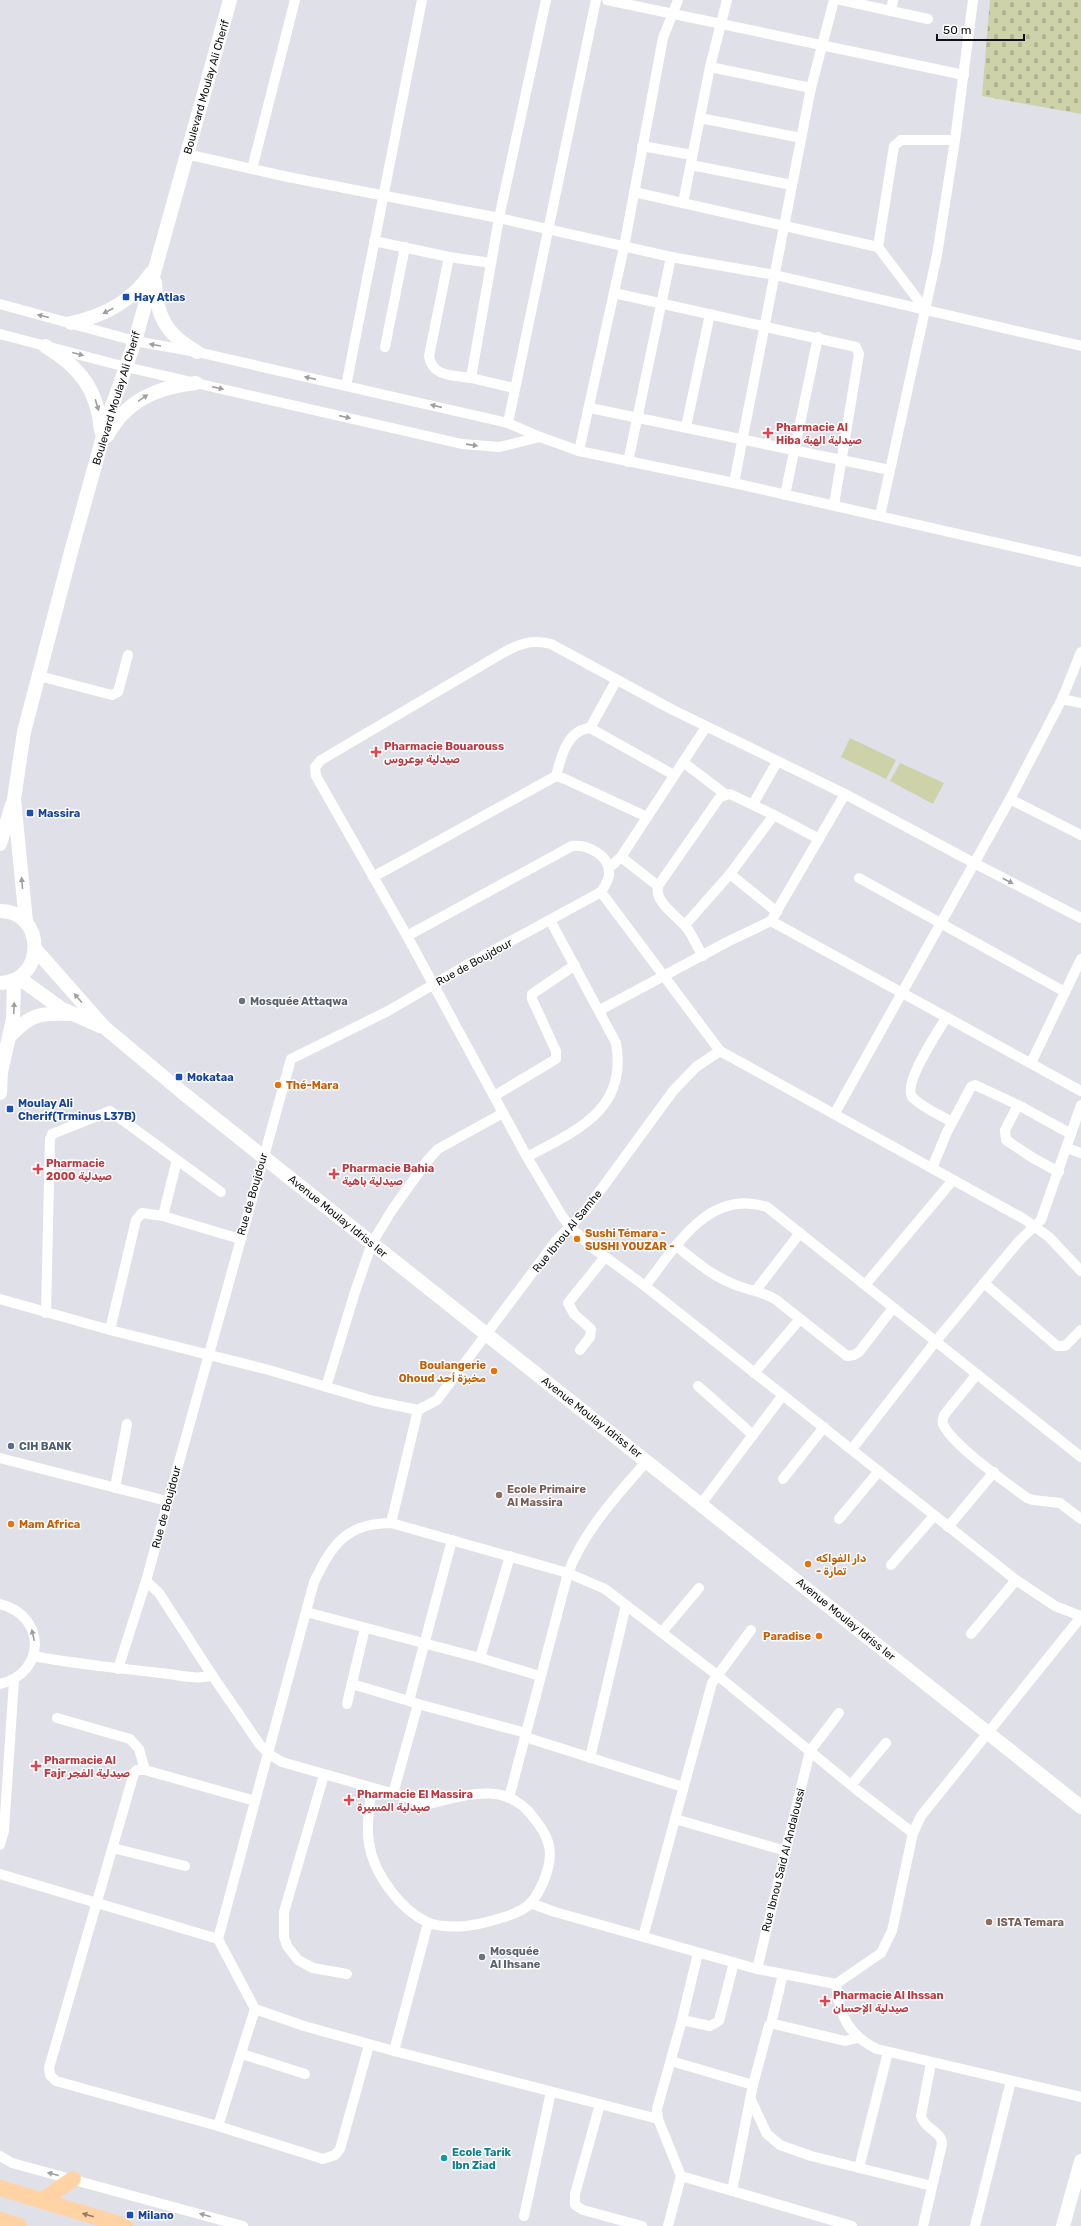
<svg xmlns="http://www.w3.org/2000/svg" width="1081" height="2226" viewBox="0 0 1081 2226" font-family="Rubik,Cairo,sans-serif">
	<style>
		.cemetery { fill: url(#cemetery-stones) }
		.garden { fill: #ced2a9 }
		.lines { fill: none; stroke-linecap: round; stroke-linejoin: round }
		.street { stroke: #fff; stroke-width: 10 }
		.secondary { stroke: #fff; stroke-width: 14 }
		.primary { stroke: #ffd3a4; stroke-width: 16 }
		.oneway { fill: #9f9fa1 }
		.oneway2 { fill: #937b63 }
		.transit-dot { fill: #1a4fb4; stroke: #fff; stroke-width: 1.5 }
		.health-dot { fill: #e0444e; stroke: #fff; stroke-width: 1.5 }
		.worship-dot { fill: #6b7280; stroke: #fff; stroke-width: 1.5 }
		.food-dot { fill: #e8710a; stroke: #fff; stroke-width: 1.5 }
		.service-dot { fill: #5c6f8a; stroke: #fff; stroke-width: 1.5 }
		.education-dot { fill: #8d6e63; stroke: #fff; stroke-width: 1.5 }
		.culture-dot { fill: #0f9aa8; stroke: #fff; stroke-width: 1.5 }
		.labels { text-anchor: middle; stroke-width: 3; stroke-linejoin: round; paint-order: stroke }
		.street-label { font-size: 11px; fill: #101013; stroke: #fff }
		.transit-label { font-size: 11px; font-weight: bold; fill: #164399; stroke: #fff; text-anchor: start }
		.health-label { font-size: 11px; font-weight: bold; fill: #be3a42; stroke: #fff; text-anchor: start }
		.worship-label { font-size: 11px; font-weight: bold; fill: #5b616d; stroke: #fff; text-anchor: start }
		.food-label { font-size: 11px; font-weight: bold; fill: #c56008; stroke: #fff; text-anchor: start }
		.service-label { font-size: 11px; font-weight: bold; fill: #4e5e75; stroke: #fff; text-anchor: start }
		.education-label { font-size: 11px; font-weight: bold; fill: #785e54; stroke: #fff; text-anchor: start }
		.culture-label { font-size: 11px; font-weight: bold; fill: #0d838f; stroke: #fff; text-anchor: start }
	</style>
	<defs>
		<pattern id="cemetery-stones" width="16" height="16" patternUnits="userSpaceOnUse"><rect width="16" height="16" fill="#ced2a9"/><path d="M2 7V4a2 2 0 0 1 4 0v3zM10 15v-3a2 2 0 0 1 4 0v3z" fill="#b0b391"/></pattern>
	</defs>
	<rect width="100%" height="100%" fill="#e0e0e9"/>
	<path class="cemetery" d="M990 0H1081V114L982 96Z"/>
	<g class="garden">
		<path d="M850 738 896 760 886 779 841 757Z"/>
		<path d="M900 763 944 783 933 804 890 781Z"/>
	</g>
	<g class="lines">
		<g class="street">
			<path d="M607 0 964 75"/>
			<path d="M841 0 928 19"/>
			<path d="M891 11 893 0"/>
			<path d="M710 67 811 88"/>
			<path d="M700 118 801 138"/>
			<path d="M642 146 692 155"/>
			<path d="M186 154 288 177 499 218 671 257 775 275 1081 346"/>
			<path d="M691 165 792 185"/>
			<path d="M252 169 295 0"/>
			<path d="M634 192 878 247"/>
			<path d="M683 203 710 67 727 0"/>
			<path d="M374 241 449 257 491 263"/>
			<path d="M449 257 429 356C432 377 453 375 471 378"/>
			<path d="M614 293 856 347 859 354 834 505"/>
			<path d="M0 304 135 341 197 352 508 423 540 437 579 451 734 483 1081 562"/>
			<path d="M925 309 878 247 894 146 901 140H955"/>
			<path d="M0 334 126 367 462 444 499 447 540 437"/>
			<path d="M385 347 405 247"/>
			<path d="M346 386 422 0"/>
			<path d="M514 388 471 378 499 218 546 0"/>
			<path d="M590 408 890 470"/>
			<path d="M508 423 596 0"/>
			<path d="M686 427 710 314"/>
			<path d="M579 451 624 247 663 38 678 0"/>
			<path d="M628 462 671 257"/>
			<path d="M734 483 811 88 834 0"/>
			<path d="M785 495 818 337"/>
			<path d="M880 516 937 255 955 140 973 0"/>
			<path d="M39 676 112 695 118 692 128 655"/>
			<path d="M1062 699 1081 703"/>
			<path d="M590 728 616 681"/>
			<path d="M683 762 725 794"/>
			<path d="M556 776C561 757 567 730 590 728L674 775"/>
			<path d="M1010 799 1081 835"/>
			<path d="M753 804 777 762"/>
			<path d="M774 815 819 839"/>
			<path d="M621 857 658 886"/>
			<path d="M609 868 621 857 706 727"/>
			<path d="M730 874 777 912"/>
			<path d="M373 877 556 776 565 779 647 817"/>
			<path d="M859 878 1065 992"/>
			<path d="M601 892 720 1051 1024 1219 1049 1237 1081 1271"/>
			<path d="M1081 918 974 863 845 794 671 709 551 644C531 639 518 644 501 654L321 760 315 767 316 776 407 936 527 1157 562 1216 570 1227 593 1248 645 1286 1016 1580 1055 1606 1081 1616"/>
			<path d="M771 921 1081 1091"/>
			<path d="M685 925 730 874 774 815 730 794 720 797 658 886C654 904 680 917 689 931 694 939 698 948 703 956"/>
			<path d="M600 1010 727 942 771 921 845 794"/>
			<path d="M946 1018C938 1032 901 1085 913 1098 923 1108 940 1115 952 1122"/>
			<path d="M1031 1063 1081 959"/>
			<path d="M494 1096 556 1059V1051L532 999V994L575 965"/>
			<path d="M1018 1105 1005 1130 1006 1140 1033 1158 1059 1172"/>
			<path d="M835 1113 1010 799 1062 699 1081 652"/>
			<path d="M1067 1148 1081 1153"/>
			<path d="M527 1157C577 1130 628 1110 616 1043L550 920"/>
			<path d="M932 1168 947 1132 971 1087 975 1085 1018 1105 1071 1134"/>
			<path d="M163 1216 177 1160"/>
			<path d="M676 1246C693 1259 711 1275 731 1283 746 1290 761 1291 775 1299L847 1356 854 1355 859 1352 893 1308"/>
			<path d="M984 1283 1057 1346H1065L1081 1330"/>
			<path d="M865 1285 953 1180"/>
			<path d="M645 1286C676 1247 708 1188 767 1207L1081 1457"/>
			<path d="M756 1290 800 1233"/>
			<path d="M0 1299 110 1330 269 1370 374 1401 418 1410 437 1400 556 1241 586 1210 673 1091 696 1067 720 1051"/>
			<path d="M46 1313 50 1139 52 1134 110 1111 221 1192"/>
			<path d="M110 1330 136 1220 142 1213 163 1216 240 1239"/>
			<path d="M580 1350 590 1337 591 1329 574 1314 568 1303 605 1257"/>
			<path d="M754 1373 800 1319"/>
			<path d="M977 1374 944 1415C943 1418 942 1421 943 1424 952 1445 1007 1483 1027 1498L1033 1500 1060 1503 1081 1519"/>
			<path d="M698 1386 753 1435"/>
			<path d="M326 1387 355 1292 372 1243 392 1210 427 1161 438 1149 503 1113"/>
			<path d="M852 1449 936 1341 1019 1241 1041 1220 1081 1105"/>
			<path d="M0 1458 167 1501"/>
			<path d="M783 1479 824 1427"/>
			<path d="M115 1488 127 1424"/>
			<path d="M701 1504 783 1395"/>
			<path d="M839 1519 879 1471"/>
			<path d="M391 1523 418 1410"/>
			<path d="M948 1527 994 1472"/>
			<path d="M891 1565 934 1516"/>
			<path d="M146 1581 159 1593 212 1675 260 1745 269 1754 282 1762 426 1803H433C469 1794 507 1782 533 1817 540 1826 547 1835 549 1846 553 1864 542 1889 531 1903 520 1915 482 1924 466 1926 454 1927 438 1927 427 1922 412 1915 400 1903 391 1891 364 1856 365 1829 372 1788"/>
			<path d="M0 1604C46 1615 47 1673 0 1684"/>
			<path d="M306 1612 480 1658 540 1676"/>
			<path d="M1081 1617 921 1816 913 1833 892 1931 881 1953 836 1984C839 2015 848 2035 877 2049L1081 2097"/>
			<path d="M662 1632 699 1588"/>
			<path d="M971 1634 1016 1580"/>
			<path d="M33 1656C75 1664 118 1668 160 1673 176 1674 197 1681 212 1675"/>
			<path d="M480 1658 510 1556"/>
			<path d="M118 1669 146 1581 291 1059 388 1011 465 966 601 892C604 887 608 882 609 875 611 856 588 844 572 846L407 936"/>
			<path d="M352 1684 409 1701"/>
			<path d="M347 1704 365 1628"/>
			<path d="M418 1704 526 1733"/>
			<path d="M57 1718 130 1739 139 1749 145 1770"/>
			<path d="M525 1737 683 1787"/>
			<path d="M590 1758 626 1605"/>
			<path d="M324 1775 284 1912V1937L287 1946 298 1960 313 1968 347 1974"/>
			<path d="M851 1785 886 1743"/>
			<path d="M393 1794 418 1704 409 1701 452 1540"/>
			<path d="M509 1798 568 1573C584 1531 617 1495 647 1461"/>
			<path d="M255 1801 145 1770H137L134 1773 49 2068 50 2075 56 2081 218 2126 323 2159 335 2155 340 2149 369 2045"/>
			<path d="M675 1819 786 1851"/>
			<path d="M0 1845 4 1831 14 1680"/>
			<path d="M113 1848 185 1866"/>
			<path d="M0 1874 218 1939"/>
			<path d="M530 1903 555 1912 757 1969 836 1984"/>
			<path d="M643 1937 712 1683 751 1630"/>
			<path d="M757 1969 810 1751 839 1713"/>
			<path d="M255 2009 304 2026 394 2051 658 2119"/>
			<path d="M682 2020 710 2026 719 2021 734 1962"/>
			<path d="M771 2024 783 1974"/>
			<path d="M394 2051 428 1923"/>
			<path d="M242 2054 305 2074"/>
			<path d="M671 2061 753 2085"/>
			<path d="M751 2100 767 2134 780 2145 811 2156 932 2186"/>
			<path d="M600 2104 575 2194V2205L583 2210 642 2226"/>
			<path d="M218 2126 255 2009 218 1939 314 1582C332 1545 346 1523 391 1523L568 1573 605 1589 717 1675 857 1790 913 1833"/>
			<path d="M0 2156 12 2163 243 2226"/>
			<path d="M859 2168 888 2052"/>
			<path d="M681 2176 658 2119 657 2109 682 2020 698 1953"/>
			<path d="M732 2191 753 2085 769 2025 774 2024 845 2041 857 2038"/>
			<path d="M524 2216 551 2092"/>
			<path d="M668 2226 681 2176 852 2226"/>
			<path d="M923 2226 942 2144C942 2131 924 2129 921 2116L931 2063"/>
			<path d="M975 2226 1011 2081"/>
		</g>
		<g class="secondary">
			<path d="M155 282C156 317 167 335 197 352"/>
			<path d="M71 323C104 316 132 302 151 273"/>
			<path d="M45 346C80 367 98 390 101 431"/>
			<path d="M107 436C126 400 158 387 196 383"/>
			<path d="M0 844 12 805"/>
			<path d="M0 911C46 911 46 982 0 983"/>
			<path d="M26 922 14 799 24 732 72 548 109 415 135 341 230 0"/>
			<path d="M36 950 104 1027 183 1093 1081 1807"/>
			<path d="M19 978 62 1009 100 1026"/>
			<path d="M10 1036C31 1014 39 1013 69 1014"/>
			<path d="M0 1093 1 1072 13 1019 14 980"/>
			<path d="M1063 2226 1081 2161"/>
		</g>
		<g class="primary">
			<path d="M0 2188 125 2226"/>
			<path d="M41 2201 73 2179"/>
			<path d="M0 2220 19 2226"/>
		</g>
	</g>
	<defs><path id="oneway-solid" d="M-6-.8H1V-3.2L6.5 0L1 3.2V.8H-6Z"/></defs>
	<g class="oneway">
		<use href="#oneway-solid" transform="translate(108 311) rotate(153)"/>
		<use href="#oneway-solid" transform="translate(43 316) rotate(-166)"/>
		<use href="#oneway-solid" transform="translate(155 345) rotate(-170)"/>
		<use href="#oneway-solid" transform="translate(78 354) rotate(15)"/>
		<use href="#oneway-solid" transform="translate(310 378) rotate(-167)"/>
		<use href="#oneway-solid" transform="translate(218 388) rotate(13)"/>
		<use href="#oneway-solid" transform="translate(143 398) rotate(-34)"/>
		<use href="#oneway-solid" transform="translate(97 405) rotate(73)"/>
		<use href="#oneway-solid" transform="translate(436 406) rotate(-167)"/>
		<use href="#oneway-solid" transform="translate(345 417) rotate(13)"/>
		<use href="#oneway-solid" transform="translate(472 445) rotate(8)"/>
		<use href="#oneway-solid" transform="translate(1008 881) rotate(27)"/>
		<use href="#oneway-solid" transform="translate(22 883) rotate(-95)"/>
		<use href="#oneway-solid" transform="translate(78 998) rotate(-131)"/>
		<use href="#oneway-solid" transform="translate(14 1008) rotate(-87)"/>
		<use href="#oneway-solid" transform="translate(33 1635) rotate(-103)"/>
		<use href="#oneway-solid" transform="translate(53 2174) rotate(-165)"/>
		<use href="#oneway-solid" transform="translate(205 2215) rotate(-164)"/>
	</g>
	<use class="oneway2" href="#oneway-solid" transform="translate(88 2215) rotate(-164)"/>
	<g class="transit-dot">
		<rect x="122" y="293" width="8" height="8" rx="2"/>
		<rect x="26" y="809" width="8" height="8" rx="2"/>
		<rect x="175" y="1073" width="8" height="8" rx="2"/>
		<rect x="6" y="1105" width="8" height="8" rx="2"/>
		<rect x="126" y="2211" width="8" height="8" rx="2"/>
	</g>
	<g class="health-dot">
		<path d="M766 427h4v4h4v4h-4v4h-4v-4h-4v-4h4z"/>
		<path d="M374 746h4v4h4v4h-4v4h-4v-4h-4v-4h4z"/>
		<path d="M36 1163h4v4h4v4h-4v4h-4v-4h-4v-4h4z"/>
		<path d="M332 1168h4v4h4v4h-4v4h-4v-4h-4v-4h4z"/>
		<path d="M34 1760h4v4h4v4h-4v4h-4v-4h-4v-4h4z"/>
		<path d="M347 1794h4v4h4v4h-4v4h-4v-4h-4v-4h4z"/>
		<path d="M823 1995h4v4h4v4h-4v4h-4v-4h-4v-4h4z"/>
	</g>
	<g class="worship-dot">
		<circle cx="242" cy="1001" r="4"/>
		<circle cx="482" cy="1957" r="4"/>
	</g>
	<g class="food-dot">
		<circle cx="278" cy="1085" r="4"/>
		<circle cx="577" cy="1239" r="4"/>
		<circle cx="494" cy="1371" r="4"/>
		<circle cx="11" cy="1524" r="4"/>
		<circle cx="808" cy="1564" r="4"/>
		<circle cx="819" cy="1636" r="4"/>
	</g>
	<circle class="service-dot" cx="11" cy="1446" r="4"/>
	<g class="education-dot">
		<circle cx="499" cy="1495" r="4"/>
		<circle cx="989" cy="1922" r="4"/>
	</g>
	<circle class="culture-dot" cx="444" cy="2158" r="4"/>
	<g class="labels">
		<g class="street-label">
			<text transform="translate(206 87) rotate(-74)" y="4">Boulevard Moulay Ali Cherif</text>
			<text transform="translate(116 398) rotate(-73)" y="4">Boulevard Moulay Ali Cherif</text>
			<text transform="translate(474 962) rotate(-29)" y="4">Rue de Boujdour</text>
			<text transform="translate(252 1194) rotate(-74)" y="4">Rue de Boujdour</text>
			<text transform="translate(338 1216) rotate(39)" y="4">Avenue Moulay Idriss Ier</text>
			<text transform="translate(567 1231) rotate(-51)" y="4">Rue Ibnou Al Samhe</text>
			<text transform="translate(592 1417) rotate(38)" y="4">Avenue Moulay Idriss Ier</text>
			<text transform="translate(166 1507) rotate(-75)" y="4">Rue de Boujdour</text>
			<text transform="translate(846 1619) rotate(39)" y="4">Avenue Moulay Idriss Ier</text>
			<text transform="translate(783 1860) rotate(-76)" y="4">Rue Ibnou Said Al Andaloussi</text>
		</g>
		<g class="transit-label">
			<text x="134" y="301">Hay Atlas</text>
			<text x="38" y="817">Massira</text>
			<text x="187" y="1081">Mokataa</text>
			<text x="18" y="1107">Moulay Ali<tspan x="18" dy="13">Cherif(Trminus L37B)</tspan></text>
			<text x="138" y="2219">Milano</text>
		</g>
		<g class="health-label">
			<text x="776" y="431">Pharmacie Al<tspan x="776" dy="13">Hiba صيدلية الهبة</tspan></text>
			<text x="384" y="750">Pharmacie Bouarouss<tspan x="384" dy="13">صيدلية بوعروس</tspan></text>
			<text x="46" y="1167">Pharmacie<tspan x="46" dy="13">2000 صيدلية</tspan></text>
			<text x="342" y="1172">Pharmacie Bahia<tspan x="342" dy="13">صيدلية باهية</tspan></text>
			<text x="44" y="1764">Pharmacie Al<tspan x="44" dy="13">Fajr صيدلية الفجر</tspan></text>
			<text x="357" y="1798">Pharmacie El Massira<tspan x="357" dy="13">صيدلية المسيرة</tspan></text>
			<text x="833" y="1999">Pharmacie Al Ihssan<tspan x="833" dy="13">صيدلية الإحسان</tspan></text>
		</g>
		<g class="worship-label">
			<text x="250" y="1005">Mosquée Attaqwa</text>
			<text x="490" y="1955">Mosquée<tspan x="490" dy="13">Al Ihsane</tspan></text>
		</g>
		<g class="food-label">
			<text x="286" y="1089">Thé-Mara</text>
			<text x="585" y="1237">Sushi Témara -<tspan x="585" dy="13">SUSHI YOUZAR -</tspan></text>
			<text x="486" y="1369" text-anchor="end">Boulangerie<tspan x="486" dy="13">Ohoud مخبزة أحد</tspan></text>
			<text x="19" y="1528">Mam Africa</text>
			<text x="816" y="1562">دار الفواكه<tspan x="816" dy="13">- تمارة</tspan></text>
			<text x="811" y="1640" text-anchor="end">Paradise</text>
		</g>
		<g class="service-label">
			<text x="19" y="1450">CIH BANK</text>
		</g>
		<g class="education-label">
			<text x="507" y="1493">Ecole Primaire<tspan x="507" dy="13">Al Massira</tspan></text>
			<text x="997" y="1926">ISTA Temara</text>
		</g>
		<g class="culture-label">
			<text x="452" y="2156">Ecole Tarik<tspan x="452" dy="13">Ibn Ziad</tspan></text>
		</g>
	</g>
	<path d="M937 34v6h87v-6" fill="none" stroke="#101013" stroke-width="2"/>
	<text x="943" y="34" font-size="12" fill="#101013" stroke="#ffffff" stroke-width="3" paint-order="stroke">50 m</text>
</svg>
